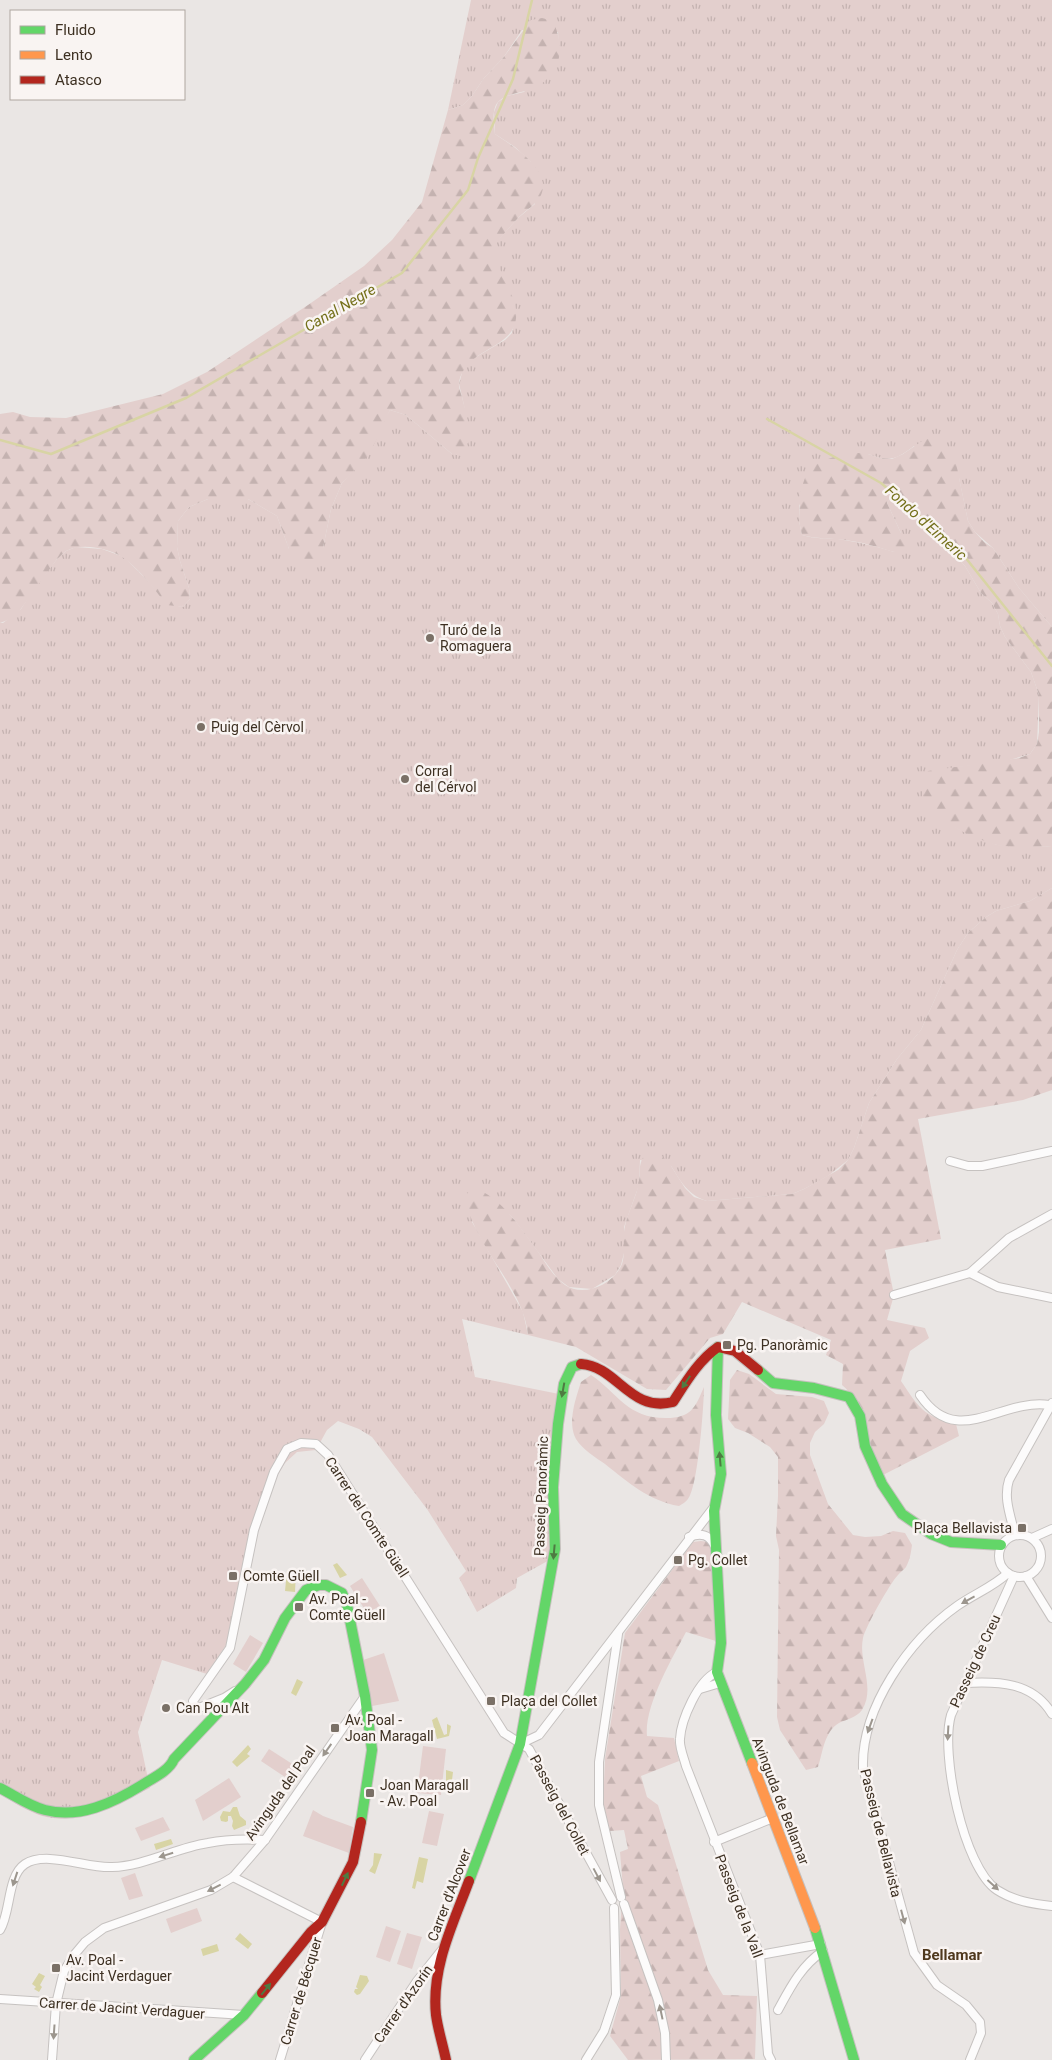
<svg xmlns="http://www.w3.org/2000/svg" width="1052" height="2060" viewBox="0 0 1052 2060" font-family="Roboto,sans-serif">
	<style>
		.grass { fill: url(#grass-tufts) }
		.forest { fill: url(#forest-firs) }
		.park { fill: #e3cfcd }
		.water { fill: #d8d4a4 }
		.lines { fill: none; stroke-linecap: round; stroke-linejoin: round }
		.stream { stroke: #d8d4a4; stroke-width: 2.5 }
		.street-casing { stroke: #c6c2c0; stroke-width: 10 }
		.fast-casing { stroke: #c6c1be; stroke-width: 12 }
		.slow-casing { stroke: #c6c1be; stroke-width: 12 }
		.jam-casing { stroke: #c6c1be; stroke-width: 12 }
		.street { stroke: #fcfbfb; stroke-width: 8 }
		.fast { stroke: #63d668; stroke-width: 10 }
		.slow { stroke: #ff974d; stroke-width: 10 }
		.jam { stroke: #b3261e; stroke-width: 10 }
		.oneway { fill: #4e7b42 }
		.oneway2 { fill: #9c968e }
		.poi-dot { fill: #7a7066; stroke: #f9f4f2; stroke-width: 2 }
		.labels { text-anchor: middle; stroke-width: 5; stroke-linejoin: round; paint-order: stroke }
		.poi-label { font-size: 14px; fill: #3d3022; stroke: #f9f4f2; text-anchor: start }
		.street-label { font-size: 14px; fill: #3d3022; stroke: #f9f4f2 }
		.water-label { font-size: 15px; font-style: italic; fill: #74701a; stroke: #f9f4f2 }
		.neighbourhood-label { font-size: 15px; font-weight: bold; fill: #4f381d; stroke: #f9f4f2 }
	</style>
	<defs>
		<pattern id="grass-tufts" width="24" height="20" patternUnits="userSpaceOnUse" patternTransform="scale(1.25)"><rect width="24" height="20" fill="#e3cfcd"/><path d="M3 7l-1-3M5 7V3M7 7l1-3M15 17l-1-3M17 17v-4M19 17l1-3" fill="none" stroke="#c4b2b0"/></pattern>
		<pattern id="forest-firs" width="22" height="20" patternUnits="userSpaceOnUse" patternTransform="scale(1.25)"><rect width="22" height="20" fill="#e3cfcd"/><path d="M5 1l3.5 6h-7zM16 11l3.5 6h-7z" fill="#c4b2b0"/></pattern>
	</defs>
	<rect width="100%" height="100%" fill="#eae6e4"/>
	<path class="grass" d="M471 0H1052V627L1019 588 993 548 975 532 968 521 959 478 914 446C896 460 889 462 868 454L799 505V521L802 535C815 539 826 538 838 539 858 542 875 546 894 552L901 533 887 503 894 493 965 566 981 593 992 603 998 614 1000 626 1005 637 1031 672 1039 695 1037 744 1030 754 1006 761 959 767 937 815 960 830 997 845 1052 847V888L1030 901 996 911 986 917 968 933 957 950 921 1030 897 1059 869 1103 854 1148 848 1160 828 1176 804 1189 792 1194 707 1201C687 1194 682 1183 671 1166L640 1160 639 1185 624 1227V1253L621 1265 615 1275 592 1289 569 1287 558 1279 513 1218 493 1199 472 1222 523 1312 528 1335 462 1319 475 1377 559 1394 553 1558 517 1578 516 1588 477 1612 459 1578 466 1571 427 1509 372 1437 359 1429 338 1421 327 1430 316 1450 297 1452 285 1463 257 1509 228 1642 207 1674 162 1660 138 1732 150 1788C118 1803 79 1826 42 1816 27 1811 13 1802 0 1794V623H3L21 609 31 593 57 559 66 551 76 547 102 549 124 557 150 583 167 604 183 607 190 599 189 588 180 561 177 547 178 521 189 507 208 499H248L277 516 289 549 323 548 331 509 342 483 359 464 390 410 406 415 452 454 468 442 464 405 459 384 463 369 471 360 505 340 512 333 515 319V306L490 249 518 218 535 204 531 162 515 147 495 134 494 112 498 102 507 96 524 92 559 53 558 32 522 30 503 58 484 78 472 96 463 105 448 110Z"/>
	<g class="forest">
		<path d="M542 18 553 21C566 49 561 76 532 89 521 93 508 93 499 101 491 108 494 124 495 134 513 146 552 170 541 195 536 205 526 210 519 217 509 227 500 239 491 249 497 265 511 290 515 305 525 351 467 343 459 382 458 388 462 395 463 401 466 412 471 430 468 442 467 446 463 451 461 456L452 454 406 415 390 410 369 455 342 483 331 509 323 548 316 560 305 564 295 557 289 549 277 516 248 499H208L189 507 178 521 177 547 180 561 189 588 190 599 183 607 167 605C154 589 141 571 125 559 111 548 81 542 66 551 63 553 60 557 57 559L15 617 0 623V414L13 412 30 417 66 418 163 394 207 372 308 305 364 266 392 240 422 202 448 110 463 105 472 96 484 78 503 58 531 20Z"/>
		<path d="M936 437 945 444 955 458 968 521 975 532 984 542 993 548 1019 588 1052 627V847C1034 846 1015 849 997 845 978 840 942 824 929 808 920 797 923 782 928 771L1019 758 1030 754 1037 744 1039 732V695L1031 672 1005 637 1000 626 998 614 992 603 981 593 965 566 894 493 887 503 907 546 894 552C877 547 862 542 845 540 830 538 816 539 802 535L799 521 800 492 805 478 814 464 848 452 868 454 880 458 892 459 903 454 925 439Z"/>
		<path d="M1052 888V1090L1023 1100 918 1119 941 1239 885 1250 894 1295 887 1320 925 1328 929 1338 910 1351 901 1381C919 1408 923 1416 956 1424L959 1436 883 1475C879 1466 874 1458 871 1449 863 1423 864 1404 842 1385L843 1364 826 1355 831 1340 742 1302 723 1334 710 1338 666 1390 647 1389 576 1347 528 1335C524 1287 473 1247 465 1196L473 1187C502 1198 521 1228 539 1253 546 1264 554 1277 565 1285 584 1298 614 1284 622 1264 626 1251 622 1238 625 1226 628 1212 635 1200 638 1186 642 1171 636 1166 647 1151L659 1153 671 1166 685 1188 694 1197 707 1201 792 1194 804 1189 838 1170 848 1160 854 1148 869 1103 897 1059 921 1030 957 950 968 933 986 917 996 911 1030 901Z"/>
		<path d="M737 1370 749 1374 776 1394 812 1397 824 1401 829 1413 824 1424 815 1432 810 1443V1455L828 1504 853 1535 865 1537 881 1536 893 1531 905 1533 912 1545C911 1552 910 1560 906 1567 904 1570 900 1572 898 1575 890 1583 865 1628 863 1638 858 1662 876 1687 862 1710 856 1718 847 1719 839 1723 824 1732 823 1752 818 1767L806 1770 780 1730 777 1717 779 1550 776 1536 778 1496V1457L770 1447 748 1433 735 1428 728 1419 730 1380Z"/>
		<path d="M591 1375C619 1394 627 1418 666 1418 691 1418 695 1408 704 1387 704 1405 698 1488 688 1499 686 1502 682 1504 679 1506 649 1501 628 1482 605 1464 596 1458 582 1449 576 1439 567 1422 576 1398 581 1382Z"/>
		<path d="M701 1541 708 1542 711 1548 716 1641 686 1632C672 1659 644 1706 647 1736L674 1738 679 1761 641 1776 647 1797 658 1805 708 1970 723 1995 757 1996 755 2059 628 2060 610 2036 621 1996 620 1929 623 1888 620 1852 628 1849 624 1830 610 1831 603 1806 605 1759 625 1633 693 1542Z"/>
	</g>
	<g class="park">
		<path d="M362 1578 380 1606 367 1613 350 1586Z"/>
		<path d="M250 1635 263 1643 246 1672 233 1664Z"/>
		<path d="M384 1653 399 1701 372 1706 363 1660Z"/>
		<path d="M423 1746 446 1749 441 1795 417 1793Z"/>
		<path d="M269 1749 297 1767 288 1779 261 1761Z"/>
		<path d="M229 1778 241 1797 203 1821 195 1800Z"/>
		<path d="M313 1810 323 1816 353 1827 349 1853 303 1836Z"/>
		<path d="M429 1811 444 1814 437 1846 422 1843Z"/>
		<path d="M163 1817 170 1830 141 1841 135 1828Z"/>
		<path d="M135 1873 143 1896 129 1900 121 1878Z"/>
		<path d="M197 1908 202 1921 171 1933 166 1919Z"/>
		<path d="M386 1926 401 1931 390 1962 376 1957Z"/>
		<path d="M407 1933 422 1937 412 1969 397 1964Z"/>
	</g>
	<g class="water">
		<path d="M337 1563 347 1575 340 1578 333 1565Z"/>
		<path d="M287 1570 296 1571 295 1592 285 1591Z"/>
		<path d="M297 1679 303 1682 296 1696 291 1693Z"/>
		<path d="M437 1717 444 1735 447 1734V1724L451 1726 449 1736 437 1739 432 1720Z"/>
		<path d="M248 1745 251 1749 247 1754 250 1756 237 1767 232 1762Z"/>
		<path d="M446 1770 453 1772 451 1788 446 1787Z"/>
		<path d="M233 1807H237L240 1816 246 1821V1825L234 1830 232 1826 233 1821 231 1816H228V1821L226 1822 221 1821 220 1817 223 1811 230 1812Z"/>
		<path d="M171 1839 173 1844 156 1850 154 1844Z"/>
		<path d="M374 1853 382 1854 375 1874 369 1871 373 1865Z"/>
		<path d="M419 1857 428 1859 423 1883 417 1881 415 1889 412 1888Z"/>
		<path d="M240 1933 252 1944 248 1949 235 1939Z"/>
		<path d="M217 1944 219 1951 203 1956 201 1949Z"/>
		<path d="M39 1973 45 1976 40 1985 42 1987 39 1992 34 1989 36 1987 32 1984Z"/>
		<path d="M360 1975 367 1976 369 1981 360 1994 357 1995 354 1992 355 1989H358L356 1987Z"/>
	</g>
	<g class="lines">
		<g class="stream">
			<path d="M767 419 881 483 961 552 1052 666"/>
			<path d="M0 440 51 454 186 398 402 273 468 190 478 158 513 79 532 0"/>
		</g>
		<defs>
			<g id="street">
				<path d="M950 1161 968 1166H982L1052 1151"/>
				<path d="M1052 1214 1009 1238 970 1273 998 1287 1052 1298"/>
				<path d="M894 1295 970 1273"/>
				<path d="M920 1395C957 1450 1000 1398 1049 1405"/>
				<path d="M1015 1535C1011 1517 1003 1498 1009 1480L1052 1403"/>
				<circle cx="1020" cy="1556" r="21"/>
				<path d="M689 1537C702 1532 710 1535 715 1547"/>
				<path d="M1032 1538 1052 1529"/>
				<path d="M1014 1576 951 1715C940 1753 963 1867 997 1890 1014 1901 1033 1904 1052 1906"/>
				<path d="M1026 1576 1052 1618"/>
				<path d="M618 1634 599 1762V1805L621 1897"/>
				<path d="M717 1672C698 1680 681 1720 680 1739 679 1747 684 1758 686 1766L760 1955 768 2054 771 2060"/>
				<path d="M965 1683C998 1681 1033 1682 1052 1714"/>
				<path d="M700 1689 720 1683"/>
				<path d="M235 1691 224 1698 199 1708H195L193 1701 230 1648 254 1530 274 1472 287 1449 301 1443 316 1444 328 1455 504 1733 529 1749 612 1900"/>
				<path d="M520 1744 539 1735 714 1507"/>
				<path d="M714 1842 773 1818"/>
				<path d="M233 1877 322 1922 280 2060"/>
				<path d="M624 1904 658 2000 665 2033 666 2060"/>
				<path d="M0 1930C11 1912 7 1876 25 1864 46 1850 89 1869 112 1867 145 1866 175 1848 208 1843 227 1839 246 1839 265 1840"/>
				<path d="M760 1955 821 1944"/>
				<path d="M0 1999 244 2015"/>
				<path d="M778 2010C790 1988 801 1966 823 1951"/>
				<path d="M52 2060 56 2004 64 1971 74 1955 85 1942 104 1928 211 1890 233 1877 265 1840 365 1696"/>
				<path d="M365 2060 417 1981 441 1951"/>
				<path d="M586 2060 604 2031 616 1995 614 1908"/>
				<path d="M970 2060 981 2033 980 2022 966 2005 937 1985 914 1953 863 1768C861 1708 909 1640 957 1606 974 1594 993 1587 1008 1573"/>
			</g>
			<g id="fast">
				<path d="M718 1347 716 1415 721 1474 714 1511 721 1643 717 1672 752 1763"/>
				<path d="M758 1370 773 1383 814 1388 849 1397 860 1416 865 1446 882 1484 902 1514 931 1534 951 1542 1001 1545"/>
				<path d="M0 1788C14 1795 29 1806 45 1810 79 1819 113 1803 142 1785 153 1778 169 1771 174 1759L245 1684 264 1660 285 1618 306 1590 319 1585H326L342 1593 347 1605 365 1696 372 1750 361 1822"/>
				<path d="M469 1881 520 1744 555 1549 553 1487 558 1424 564 1384 572 1367 581 1364"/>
				<path d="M815 1928 854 2060"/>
				<path d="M194 2060 244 2015 262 1993"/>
			</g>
			<path id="slow" d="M752 1763 815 1928"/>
			<g id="jam">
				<path d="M581 1364C617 1366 630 1413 673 1402 686 1382 698 1361 718 1347L735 1351 758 1370"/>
				<path d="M262 1993 311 1932 322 1922 353 1862 361 1822"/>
				<path d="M446 2060C443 2045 438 2030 436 2015 431 1968 453 1924 469 1881"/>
			</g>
		</defs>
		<use href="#street" class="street-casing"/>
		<use href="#fast" class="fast-casing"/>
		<use href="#slow" class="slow-casing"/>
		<use href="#jam" class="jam-casing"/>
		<use href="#street" class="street"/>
		<use href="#fast" class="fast"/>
		<use href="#slow" class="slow"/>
		<use href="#jam" class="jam"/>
	</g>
	<defs><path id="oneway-solid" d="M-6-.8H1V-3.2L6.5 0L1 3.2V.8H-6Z" transform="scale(1.25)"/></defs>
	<g class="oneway">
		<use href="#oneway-solid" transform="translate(686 1382) rotate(124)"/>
		<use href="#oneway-solid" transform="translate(563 1390) rotate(100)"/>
		<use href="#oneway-solid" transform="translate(720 1459) rotate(-95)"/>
		<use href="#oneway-solid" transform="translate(554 1552) rotate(95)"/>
		<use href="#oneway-solid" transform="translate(345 1879) rotate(-65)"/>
		<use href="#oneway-solid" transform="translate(266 1989) rotate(-51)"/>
	</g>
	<g class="oneway2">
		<use href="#oneway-solid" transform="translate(968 1600) rotate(151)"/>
		<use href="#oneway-solid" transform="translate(870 1726) rotate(110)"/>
		<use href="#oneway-solid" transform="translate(948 1733) rotate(93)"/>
		<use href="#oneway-solid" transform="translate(327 1750) rotate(125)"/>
		<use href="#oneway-solid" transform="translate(166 1855) rotate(163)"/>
		<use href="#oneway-solid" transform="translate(597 1875) rotate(62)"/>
		<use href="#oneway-solid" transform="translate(15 1879) rotate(108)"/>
		<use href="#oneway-solid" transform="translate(993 1885) rotate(42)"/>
		<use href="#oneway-solid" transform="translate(214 1888) rotate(153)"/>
		<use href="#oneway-solid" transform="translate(903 1917) rotate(75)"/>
		<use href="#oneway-solid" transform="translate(661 2012) rotate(-102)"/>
		<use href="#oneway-solid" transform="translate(54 2032) rotate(94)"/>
	</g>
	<g class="poi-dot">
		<circle cx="430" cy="638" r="5"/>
		<circle cx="201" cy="727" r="5"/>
		<circle cx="405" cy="779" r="5"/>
		<rect x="722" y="1340" width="10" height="10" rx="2.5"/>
		<rect x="1017" y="1523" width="10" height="10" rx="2.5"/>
		<rect x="673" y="1555" width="10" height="10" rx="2.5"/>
		<rect x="228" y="1571" width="10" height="10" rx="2.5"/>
		<rect x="294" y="1602" width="10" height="10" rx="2.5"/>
		<rect x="486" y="1696" width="10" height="10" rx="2.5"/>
		<circle cx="166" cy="1708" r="5"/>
		<rect x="330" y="1723" width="10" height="10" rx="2.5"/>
		<rect x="365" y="1788" width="10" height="10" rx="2.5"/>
		<rect x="51" y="1963" width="10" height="10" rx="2.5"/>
	</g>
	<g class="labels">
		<g class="poi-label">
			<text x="440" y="635">Turó de la<tspan x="440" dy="16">Romaguera</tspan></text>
			<text x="211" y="732">Puig del Cèrvol</text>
			<text x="415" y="776">Corral<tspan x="415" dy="16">del Cérvol</tspan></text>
			<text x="737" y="1350">Pg. Panoràmic</text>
			<text x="1012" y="1533" text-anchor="end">Plaça Bellavista</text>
			<text x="688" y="1565">Pg. Collet</text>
			<text x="243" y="1581">Comte Güell</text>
			<text x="309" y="1604">Av. Poal -<tspan x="309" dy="16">Comte Güell</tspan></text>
			<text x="501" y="1706">Plaça del Collet</text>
			<text x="176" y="1713">Can Pou Alt</text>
			<text x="345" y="1725">Av. Poal -<tspan x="345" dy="16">Joan Maragall</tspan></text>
			<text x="380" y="1790">Joan Maragall<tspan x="380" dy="16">- Av. Poal</tspan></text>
			<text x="66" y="1965">Av. Poal -<tspan x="66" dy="16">Jacint Verdaguer</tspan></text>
		</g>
		<g class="street-label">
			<text transform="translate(541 1496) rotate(-88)" y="5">Passeig Panoràmic</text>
			<text transform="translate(367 1517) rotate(57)" y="5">Carrer del Comte Güell</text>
			<text transform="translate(975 1661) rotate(-65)" y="5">Passeig de Creu</text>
			<text transform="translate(280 1793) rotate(-55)" y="5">Avinguda del Poal</text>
			<text transform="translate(781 1801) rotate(69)" y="5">Avinguda de Bellamar</text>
			<text transform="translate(560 1805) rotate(62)" y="5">Passeig del Collet</text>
			<text transform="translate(881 1833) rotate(76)" y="5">Passeig de Bellavista</text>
			<text transform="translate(449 1895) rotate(-69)" y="5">Carrer d'Alcover</text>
			<text transform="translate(739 1906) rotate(69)" y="5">Passeig de la Vall</text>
			<text transform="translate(301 1991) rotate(-73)" y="5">Carrer de Bécquer</text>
			<text transform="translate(403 2004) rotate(-55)" y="5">Carrer d'Azorín</text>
			<text transform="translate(122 2008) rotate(4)" y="5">Carrer de Jacint Verdaguer</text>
		</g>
		<g class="water-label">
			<text transform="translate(340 308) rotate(-30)" y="5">Canal Negre</text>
			<text transform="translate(926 523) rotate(42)" y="5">Fondo d'Eimeric</text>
		</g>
		<g class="neighbourhood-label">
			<text x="952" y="1960">Bellamar</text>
		</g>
	</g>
	<rect x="10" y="10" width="175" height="90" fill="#f9f4f2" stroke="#aea69f"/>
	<rect x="20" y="26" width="25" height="8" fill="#63d668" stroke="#aea69f"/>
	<text x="55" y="35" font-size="15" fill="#3d3022">Fluido</text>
	<rect x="20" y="51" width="25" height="8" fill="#ff974d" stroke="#aea69f"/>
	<text x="55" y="60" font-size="15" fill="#3d3022">Lento</text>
	<rect x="20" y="76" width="25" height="8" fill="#b3261e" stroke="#aea69f"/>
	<text x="55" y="85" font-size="15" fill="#3d3022">Atasco</text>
</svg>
